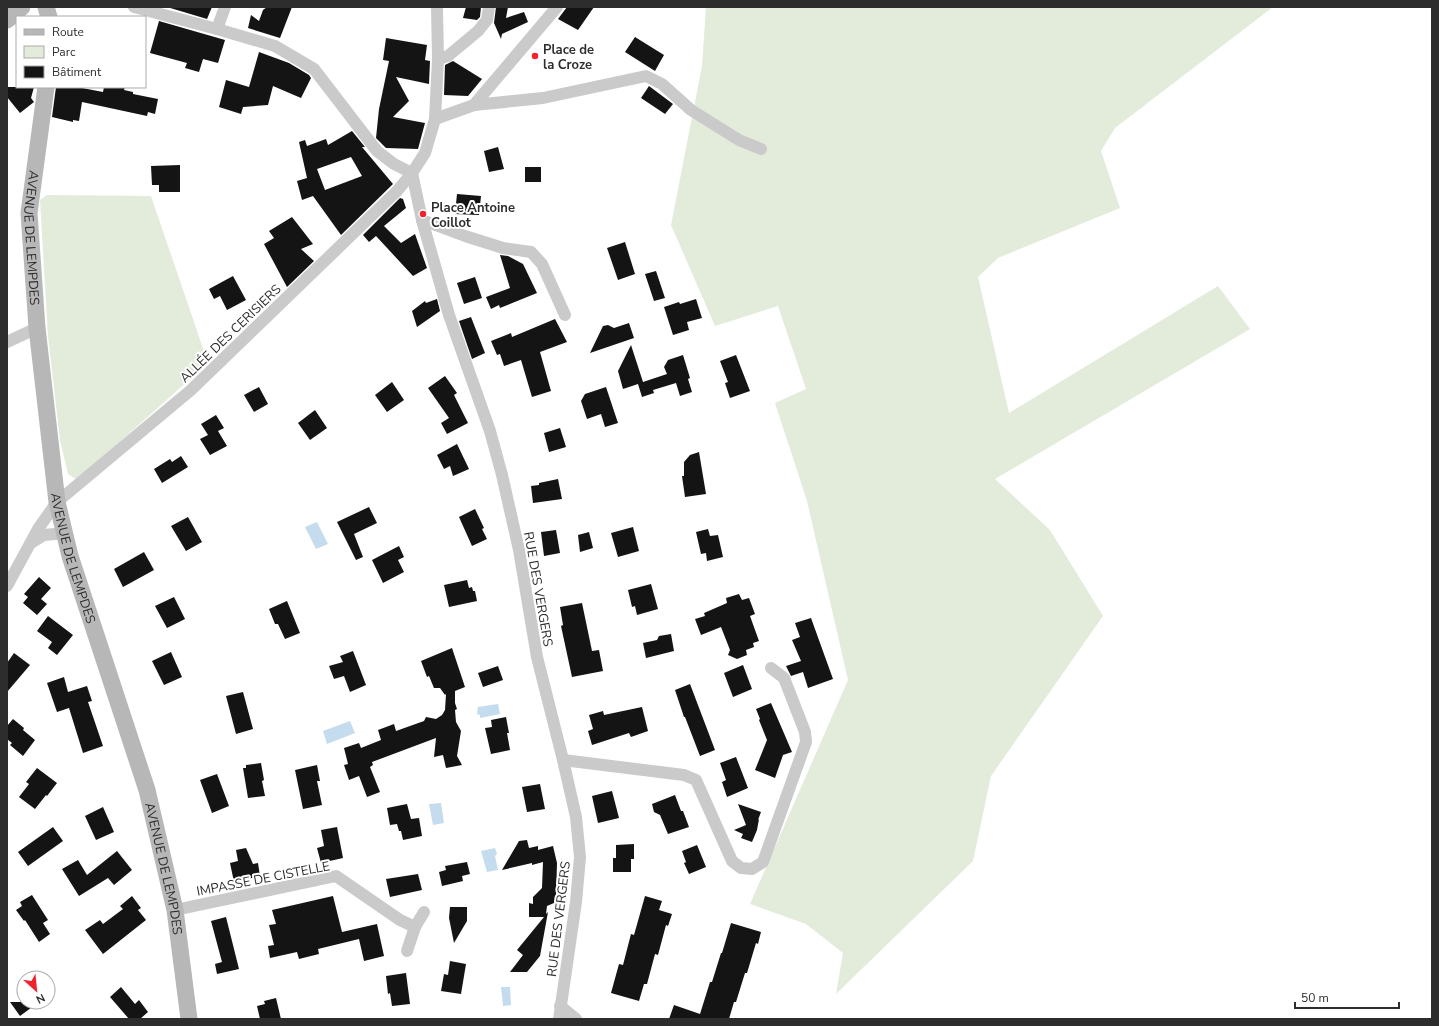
<svg xmlns="http://www.w3.org/2000/svg" width="1439" height="1026" viewBox="0 0 1439 1026" font-family="'Nunito Sans',sans-serif">
	<style>
		.green { fill: #e3ecda }
		.water { fill: #c4dced }
		.building { fill: #141414; fill-rule: evenodd }
		.lines { fill: none; stroke-linecap: round; stroke-linejoin: round }
		.street { stroke: #cacaca; stroke-width: 12 }
		.secondary { stroke: #b7b7b7; stroke-width: 17 }
		.poi-dot { fill: #f0232d; stroke: #fff; stroke-width: 1.5 }
		.labels { text-anchor: middle; stroke-width: 4; stroke-linejoin: round; paint-order: stroke }
		.poi-label { font-size: 13px; font-weight: bold; fill: #2d2d2d; stroke: #fff; text-anchor: start }
		.street-label { font-size: 13px; fill: #2d2d2d; stroke: #fff }
	</style>
	<rect width="100%" height="100%" fill="#fff"/>
	<g class="green">
		<path d="M706 7H1273L1115 128 1101 151 1120 208 998 258 978 277 1009 413 1218 286 1250 329 995 479 1050 530 1103 616 991 776 973 861 836 994 843 953 806 924 750 904 848 680 807 501 775 403 806 389 778 306 715 326 671 225 702 66Z"/>
		<path d="M47 195 151 196 208 363 77 480 68 474 60 440 48 336 40 200Z"/>
	</g>
	<g class="water">
		<path d="M317 522 328 544 316 549 305 527Z"/>
		<path d="M498 704 500 714 480 718V715L477 714 478 707Z"/>
		<path d="M350 721 355 733 327 744 323 731Z"/>
		<path d="M441 803 444 823 433 825 429 804Z"/>
		<path d="M495 848 497 854 495 856 498 870 487 872 481 851Z"/>
		<path d="M501 987H510L511 1005 503 1006Z"/>
	</g>
	<g class="building">
		<path d="M167 7H212L207 19Z"/>
		<path d="M267 7H292L280 38 248 28 251 15 259 21 263 10Z"/>
		<path d="M466 7H481L480 17 477 20 463 18Z"/>
		<path d="M496 7H508L506 18 524 12 528 22 502 34 501 39 494 23Z"/>
		<path d="M567 7H594L578 30 558 19Z"/>
		<path d="M159 21 225 40 218 63 203 59 199 72 185 68 187 63 150 53Z"/>
		<path d="M635 37 664 55 655 71 625 52Z"/>
		<path d="M386 38 427 45 425 60 430 61 429 84 396 77 409 101 393 117 425 123 418 149 386 148 376 138 379 109 389 61 383 60Z"/>
		<path d="M259 52 289 63 309 75 311 78 301 98 273 86 268 105 243 107 241 114 219 107 226 80 249 87Z"/>
		<path d="M453 61 482 79 468 96 444 95 445 65Z"/>
		<path d="M649 86 673 104 665 114 641 98Z"/>
		<path d="M7 87H34L31 98 34 102 20 113 7 97Z"/>
		<path d="M56 87H77L103 92 104 87H125L124 90 133 92V94L158 99 155 114 148 112 147 116 82 102 79 121 73 120V122L52 117Z"/>
		<path d="M352 131 365 147H362L393 184 341 235 313 196 302 200 297 181 307 178 299 142 305 140 307 146 326 139 328 145ZM351 157 362 176 325 190 317 169Z"/>
		<path d="M498 147 504 169 489 172 484 151Z"/>
		<path d="M180 165V192H159V185H152L151 166Z"/>
		<rect x="525" y="167" width="16" height="15"/>
		<path d="M457 194 481 196 479 215 455 214Z"/>
		<path d="M400 198 403 199 406 208 384 226 401 243 415 234 427 268 413 276 376 236 369 242 363 235Z"/>
		<path d="M292 217 313 244 301 249 314 261 287 287 264 244 274 238 269 231Z"/>
		<path d="M625 242 635 274 618 280 607 248Z"/>
		<path d="M500 255 508 256 523 264 537 293 500 308 499 305 491 309 486 297 510 288Z"/>
		<path d="M656 271 665 298 654 301 645 274Z"/>
		<path d="M233 276 246 300 227 310 220 296 214 299 209 289Z"/>
		<path d="M475 277 482 298 464 304 457 283Z"/>
		<path d="M437 299 440 311 417 327 412 311 425 301 426 303Z"/>
		<path d="M696 299 702 318 687 322 689 330 673 335 664 307 679 302 680 304Z"/>
		<path d="M471 317 485 353 472 359 459 321Z"/>
		<path d="M555 319 567 342 540 352 551 391 532 397 521 360 504 366 500 354 497 355 491 341 511 333 512 337Z"/>
		<path d="M629 323 634 338 590 353 603 326 608 325 614 328Z"/>
		<path d="M631 345 643 382 667 374 664 367 668 360 683 355 690 378 688 379 692 392 680 396 676 383 653 390 654 393 642 397 638 384 623 389 618 371Z"/>
		<path d="M736 355 750 391 730 398 725 383 728 382 720 361Z"/>
		<path d="M445 376 457 393 454 395 468 423 447 434 441 423 449 418 428 388Z"/>
		<path d="M392 382 404 400 387 412 375 395Z"/>
		<path d="M259 387 268 404 254 412 244 395Z"/>
		<path d="M606 387 618 423 605 427 601 414 587 419 581 401 585 394Z"/>
		<path d="M315 410 327 428 310 440 298 423Z"/>
		<path d="M216 415 224 428 218 431 227 446 210 455 200 439 208 435 201 424Z"/>
		<path d="M560 428 566 447 549 452 544 433Z"/>
		<path d="M457 444 469 469 453 476 450 466 444 469 437 455Z"/>
		<path d="M699 452 706 494 685 497 682 476H684V462L690 455Z"/>
		<path d="M181 456 188 467 162 483 154 469 170 459 172 462Z"/>
		<path d="M558 479 562 499 533 503 531 486 539 485V483Z"/>
		<path d="M369 507 377 523 354 534 363 557 356 560 337 522Z"/>
		<path d="M475 509 484 528 482 529 487 539 472 546 459 517Z"/>
		<path d="M188 517 202 542 186 551 171 526Z"/>
		<path d="M633 527 639 551 618 557 611 533Z"/>
		<path d="M708 529 710 536 718 535 723 557 707 561 706 553 701 554 696 532Z"/>
		<path d="M556 530 560 553 544 556 541 532Z"/>
		<path d="M589 532 593 548 580 552 578 535Z"/>
		<path d="M399 546 404 557 398 560 404 572 383 583 372 560Z"/>
		<path d="M144 552 154 570 123 587 114 569Z"/>
		<path d="M39 577 51 588 41 599 47 604 37 615 23 603 28 597 24 594Z"/>
		<path d="M467 580 469 588 472 587 473 591H475L477 601 449 607 444 585Z"/>
		<path d="M651 584 658 609 637 615 635 606 632 607 628 590Z"/>
		<path d="M739 594 742 600 749 598 755 614 750 616 759 641 753 643 754 647 746 650 747 655 737 659 728 655 730 650 721 627 701 635 695 619 705 616 704 613 727 603 726 598Z"/>
		<path d="M174 597 185 619 167 628 155 606Z"/>
		<path d="M287 601 300 633 285 639 278 624H275L269 609Z"/>
		<path d="M582 603 592 651 599 650 603 671 572 677 561 626 563 625 560 607Z"/>
		<path d="M48 616 73 635 57 655 48 648 52 642 37 631Z"/>
		<path d="M811 618 833 679 808 688 803 672 791 676 786 666 801 661 792 640 800 637 795 623Z"/>
		<path d="M671 634 674 651 646 658 643 643 657 640 659 636Z"/>
		<path d="M452 648 465 687 455 691V703L457 709 455 710 456 722 461 731 457 756 462 765 446 768 443 755 434 757 436 738 372 762 373 765 370 767 380 792 367 797 359 776 349 780 344 765 348 764 344 748 359 743 361 748 381 740 378 730 394 724 396 731 424 721 426 717 436 719 442 715 445 710 446 694 445 695 440 688H434L429 676 427 677 421 661Z"/>
		<path d="M353 651 366 685 350 692 344 676 334 679 329 666 343 662 340 656Z"/>
		<path d="M171 652 182 677 164 685 152 661Z"/>
		<path d="M14 653 30 665 7 692V663Z"/>
		<path d="M743 665 752 689 733 697 724 673Z"/>
		<path d="M498 666 503 680 483 687 478 673Z"/>
		<path d="M64 677 68 692 87 686 92 701 88 702 103 746 83 753 69 708 57 712 47 683Z"/>
		<path d="M690 684 715 750 700 756 685 717H684L675 690Z"/>
		<path d="M243 692 253 729 236 734 226 696Z"/>
		<path d="M771 703 792 752 783 755 775 778 755 770 767 740 759 720 760 719 756 709Z"/>
		<path d="M642 707 648 731 631 737 629 733 592 745 588 731 593 729 589 715 603 711 604 715Z"/>
		<path d="M506 717 509 733H507L510 750 491 754 485 728 492 727 491 720Z"/>
		<path d="M13 719 24 728 23 730 35 740 23 756 10 745 12 743 7 739V726Z"/>
		<path d="M736 757 748 788 727 797 722 782 726 780 720 763Z"/>
		<path d="M261 763 264 780 262 781 265 796 248 798 243 768H246V765Z"/>
		<path d="M317 765 320 781H317L322 805 303 809 295 770Z"/>
		<path d="M37 768 57 783 47 796 46 795 35 809 19 797 29 784 26 782Z"/>
		<path d="M217 774 229 806 212 813 200 780Z"/>
		<path d="M540 784 545 809 527 812 522 787Z"/>
		<path d="M612 791 619 818 598 823 592 796Z"/>
		<path d="M675 795 681 811H683L689 827 668 834 660 815 654 812 652 804Z"/>
		<path d="M407 804 411 819 419 818 422 836 403 840 401 831H399L397 824 390 825 387 808Z"/>
		<path d="M738 804 761 812 758 820 759 819 757 830 752 842 741 838 743 834 734 830 746 825Z"/>
		<path d="M103 807 114 832 96 840 85 816Z"/>
		<path d="M53 827 63 841 28 866 18 852Z"/>
		<path d="M337 827 343 858 321 863 317 848 324 846 321 830Z"/>
		<path d="M527 840 529 848 538 846V850L553 846 557 863 556 896 554 903 547 906 546 914 548 912 540 956 527 972H510L523 955 517 950 544 917H529V903L533 904V897L542 888 543 862 532 865V863L502 870 519 841Z"/>
		<path d="M634 844V859H631V872H613V858H616V845Z"/>
		<path d="M697 845 706 867 689 874 684 863 686 862 682 851Z"/>
		<path d="M246 848 253 864 258 863 260 876 234 882 230 863 238 861 236 850Z"/>
		<path d="M117 851 132 870 114 885 108 878 79 896 62 869 78 860 87 875Z"/>
		<path d="M467 862 470 874 462 876 463 881 442 886 439 872 446 870 445 866Z"/>
		<path d="M418 874 422 890 390 897 386 879Z"/>
		<path d="M32 895 48 920 43 923 50 934 39 942 25 920 24 921 16 910 22 906 20 902Z"/>
		<path d="M132 896 141 908 138 910 146 920 103 954 85 930 100 920 103 924 123 909 120 906Z"/>
		<path d="M333 896 342 932 377 924 384 956 364 961 359 939 318 949 319 954 299 959 297 952 270 958 268 946 274 945 269 925 276 924 272 910Z"/>
		<path d="M645 896 662 901 659 910 672 914 668 926 666 925 658 955 655 954 647 984H644L639 1001 611 993 619 964 623 965 631 934 634 935Z"/>
		<path d="M450 907H467V921L454 943 449 918Z"/>
		<path d="M226 917 239 969 217 974 215 964 222 962 211 921Z"/>
		<path d="M731 923 761 932 758 944 756 943 747 973H745L736 1002H734L729 1019H669L674 1005 700 1014 710 982H712L721 953H722Z"/>
		<path d="M450 961 466 964 461 994 441 991 444 974 448 975Z"/>
		<path d="M406 973 410 1004 392 1006 390 993 388 994 386 976Z"/>
		<path d="M121 987 135 1004 139 1000 148 1012 140 1019H129L110 997Z"/>
		<path d="M276 998 281 1019H260L257 1006 265 1004 264 1001Z"/>
		<path d="M10 1002H39L20 1016Z"/>
	</g>
	<g class="lines">
		<g class="street">
			<path d="M134 7 217 29 275 46 314 69 377 151 394 164 412 173"/>
			<path d="M217 29 225 7"/>
			<path d="M438 59 448 56 478 31 487 20 489 7"/>
			<path d="M474 105 543 98 646 76 662 84 691 110 739 140 761 149"/>
			<path d="M435 119 474 105 557 7"/>
			<path d="M412 173 422 220 449 315 490 431 502 475 519 550 537 657 563 760 576 817 580 857 576 902 559 1019"/>
			<path d="M422 220 465 236 503 248 531 252 542 264 565 315"/>
			<path d="M7 342 37 328"/>
			<path d="M31 543 44 535 64 533"/>
			<path d="M7 586 38 529 57 502 191 390 397 191 412 173 425 153 435 119 438 59 437 7"/>
			<path d="M563 760 684 775 696 780 732 861 741 868 752 869 763 862 806 742 805 732 784 678 771 668"/>
			<path d="M175 910 336 876 400 920 415 927 424 912"/>
			<path d="M407 951 415 927"/>
			<path d="M560 1006 576 1019"/>
		</g>
		<g class="secondary">
			<path d="M46 7 49 17"/>
			<path d="M7 20 22 7"/>
			<path id="s1" d="M46 87 29 213 37 328 57 502 70 556 147 790 175 910 189 1019"/>
		</g>
	</g>
	<g class="poi-dot">
		<circle cx="535" cy="56" r="4"/>
		<circle cx="423" cy="214" r="4"/>
	</g>
	<g class="labels">
		<g class="poi-label">
			<text x="543" y="54">Place de<tspan x="543" dy="15">la Croze</tspan></text>
			<text x="431" y="212">Place Antoine<tspan x="431" dy="15">Coillot</tspan></text>
		</g>
		<g class="street-label">
			<text dy="5" stroke="none"><textPath href="#s1" startOffset="152">AVENUE DE LEMPDES</textPath></text>
			<text transform="translate(230 333) rotate(-44)" y="5">ALLÉE DES CERISIERS</text>
			<text dy="5" stroke="none"><textPath href="#s1" startOffset="476">AVENUE DE LEMPDES</textPath></text>
			<text transform="translate(539 589) rotate(80)" y="5">RUE DES VERGERS</text>
			<text dy="5" stroke="none"><textPath href="#s1" startOffset="800">AVENUE DE LEMPDES</textPath></text>
			<text transform="translate(263 878) rotate(-11)" y="5">IMPASSE DE CISTELLE</text>
			<text transform="translate(558 919) rotate(-83)" y="5">RUE DES VERGERS</text>
		</g>
	</g>
	<rect width="1439" height="1026" fill="none" stroke="#2d2d2d" stroke-width="16"/>
	<rect x="16" y="16" width="130" height="72" fill="#ffffff" stroke="#ababab"/>
	<rect x="24" y="29" width="20" height="6" fill="#b7b7b7" stroke="#ababab"/>
	<text x="52" y="36" font-size="12" fill="#2d2d2d">Route</text>
	<rect x="24" y="46" width="20" height="12" fill="#e3ecda" stroke="#ababab"/>
	<text x="52" y="56" font-size="12" fill="#2d2d2d">Parc</text>
	<rect x="24" y="66" width="20" height="12" fill="#141414" stroke="#ababab"/>
	<text x="52" y="76" font-size="12" fill="#2d2d2d">Bâtiment</text>
	<g transform="translate(36 990) rotate(153)"><circle r="19" fill="#ffffff" stroke="#ababab"/>
	<path d="M0-3L7 15L0 10L-7 15Z" fill="#f0232d"/>
	<text y="-6" font-size="11" font-weight="bold" text-anchor="middle" fill="#2d2d2d">N</text>
	</g>
	<path d="M1295 1002v6h104v-6" fill="none" stroke="#2d2d2d" stroke-width="2"/>
	<text x="1301" y="1002" font-size="12" fill="#2d2d2d" stroke="#ffffff" stroke-width="3" paint-order="stroke">50 m</text>
</svg>
